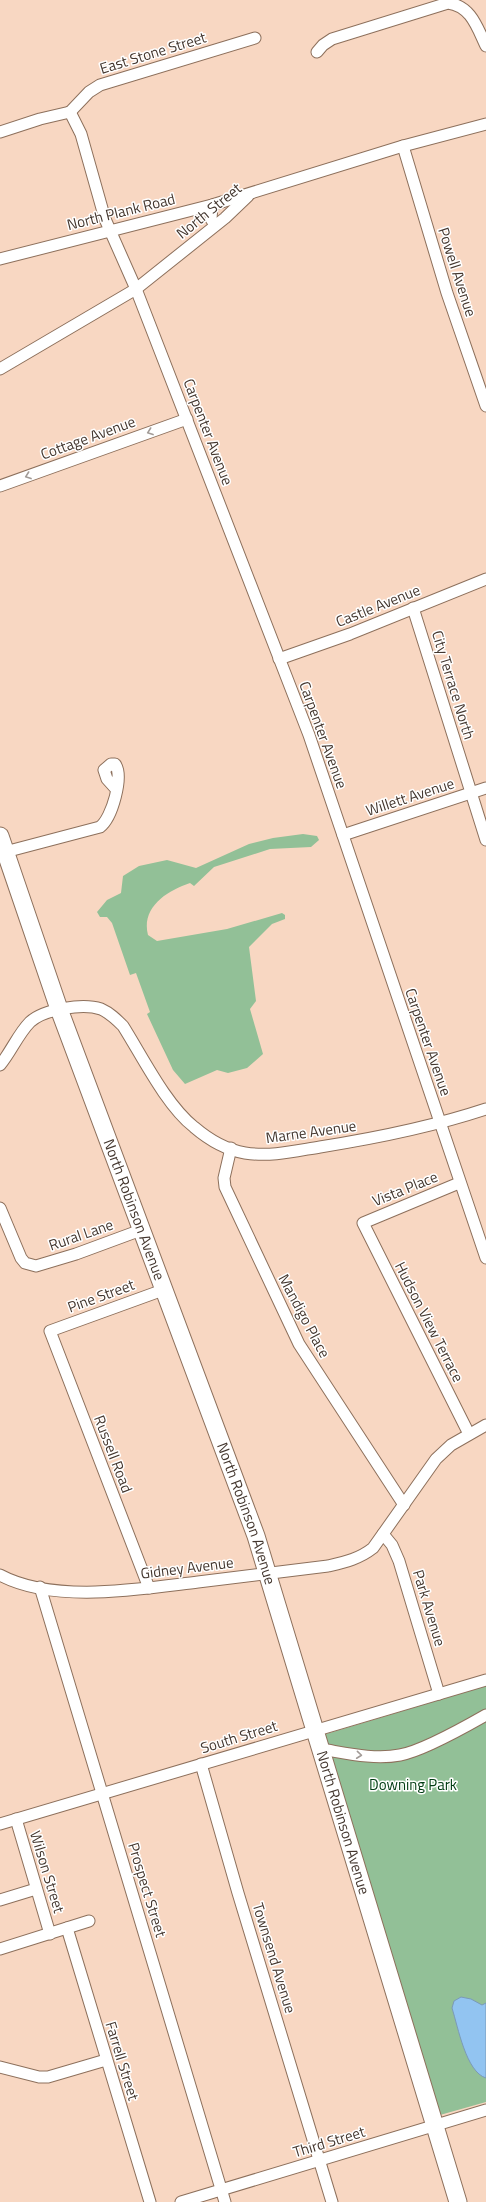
<svg xmlns="http://www.w3.org/2000/svg" width="486" height="2202" viewBox="0 0 486 2202" font-family="'Titillium Web',sans-serif">
	<style>
		.green { fill: #92c097 }
		.water { fill: #92c4f1; stroke: #7b9ab7 }
		.lines { fill: none; stroke-linecap: round; stroke-linejoin: round }
		.minor-casing { stroke: #8d705c; stroke-width: 13 }
		.highway-casing { stroke: #8d705c; stroke-width: 19 }
		.minor { stroke: #fff; stroke-width: 11 }
		.highway { stroke: #fff; stroke-width: 17 }
		.oneway { stroke: #a29b97 }
		.labels { text-anchor: middle; stroke-width: 3; stroke-linejoin: round; paint-order: stroke }
		.street-label { font-size: 15px; fill: #44372f; stroke: #fff }
		.park-label { font-size: 15px; fill: #003c12; stroke: #fff }
	</style>
	<rect width="100%" height="100%" fill="#f8d7c2"/>
	<g class="green">
		<path d="M303 834 317 836 319 840 311 847 270 849 214 867 194 886 190 883C166 891 141 908 148 935L157 941 227 929 282 913 285 915V919L272 924 249 947 256 1001 250 1009 263 1054 247 1068 228 1073 217 1070 185 1084 173 1070 147 1014 150 1012 136 973 130 975 112 923 107 917H100L97 912 107 900 121 893 123 876 139 866 167 860 196 868 249 844 273 838Z"/>
		<path d="M486 1686V2102L440 2115 324 1739 326 1734Z"/>
	</g>
	<path class="water" d="M461 1997 471 1999 482 2005 486 2003V2078C466 2072 458 2027 452 2008L454 2001Z"/>
	<g class="lines">
		<defs>
			<g id="minor">
				<path d="M317 52 323 45 332 39 448 3C471 6 477 27 486 46"/>
				<path d="M70 112 81 134 105 219 136 289 309 735 486 1258"/>
				<path d="M70 112 89 92 100 85 255 38"/>
				<path d="M0 132 40 119 70 112"/>
				<path d="M403 146 447 293 486 406"/>
				<path d="M212 205 211 219 215 225"/>
				<path d="M0 259 212 205 403 146 486 124"/>
				<path d="M0 369 136 289 225 218 248 196"/>
				<path d="M0 486 187 419"/>
				<path d="M413 608 486 840"/>
				<path d="M279 659 350 634 486 579"/>
				<path d="M343 835 486 788"/>
				<path d="M5 852 100 827C112 818 124 776 115 764H111L104 770 107 779 116 789"/>
				<path d="M0 1065C11 1052 18 1034 30 1022 44 1009 83 1003 101 1009 110 1013 116 1019 123 1026 142 1056 166 1105 194 1127 208 1139 227 1150 245 1153 271 1157 295 1151 320 1147 377 1138 432 1127 486 1109"/>
				<path d="M231 1148 224 1178 225 1187 299 1344 404 1505"/>
				<path d="M459 1183 363 1223 469 1434"/>
				<path d="M0 1208 21 1258 25 1263 36 1266 76 1254 141 1230"/>
				<path d="M383 1534 392 1545 399 1561 439 1694"/>
				<path d="M0 1575C54 1604 140 1589 198 1582 241 1577 285 1571 328 1566 345 1562 359 1559 373 1548L436 1459 451 1445 486 1425"/>
				<path d="M40 1587 225 2202"/>
				<path d="M149 1588 50 1331 163 1290"/>
				<path d="M321 1749C346 1753 374 1760 400 1755 423 1751 465 1727 486 1715"/>
				<path d="M201 1764 238 1893 332 2202"/>
				<path d="M16 1819 50 1934"/>
				<path d="M0 1824 486 1680"/>
				<path d="M0 1900 36 1889"/>
				<path d="M67 1928 150 2202"/>
				<path d="M0 1949 89 1921"/>
				<path d="M0 2067 39 2077H48L106 2060"/>
				<path d="M181 2202 486 2110"/>
			</g>
			<g id="highway">
				<path id="s1" d="M0 836 59 1009 256 1536 458 2202"/>
			</g>
		</defs>
		<use href="#minor" class="minor-casing"/>
		<use href="#highway" class="highway-casing"/>
		<use href="#minor" class="minor"/>
		<use href="#highway" class="highway"/>
	</g>
	<defs><path id="oneway-chevron" d="M-2-3.5L2.5 0L-2 3.5" fill="none" stroke-width="1.6" stroke-linecap="round" stroke-linejoin="round"/></defs>
	<g class="oneway">
		<use href="#oneway-chevron" transform="translate(150 432) rotate(160)"/>
		<use href="#oneway-chevron" transform="translate(28 476) rotate(160)"/>
		<use href="#oneway-chevron" transform="translate(359 1755) rotate(6)"/>
	</g>
	<g class="labels">
		<g class="street-label">
			<text transform="translate(153 53) rotate(-17)" y="5">East Stone Street</text>
			<text transform="translate(209 211) rotate(-39)" y="5">North Street</text>
			<text transform="translate(121 212) rotate(-14)" y="5">North Plank Road</text>
			<text transform="translate(457 272) rotate(72)" y="5">Powell Avenue</text>
			<text transform="translate(208 432) rotate(69)" y="5">Carpenter Avenue</text>
			<text transform="translate(88 438) rotate(-20)" y="5">Cottage Avenue</text>
			<text transform="translate(378 606) rotate(-22)" y="5">Castle Avenue</text>
			<text transform="translate(453 685) rotate(73)" y="5">City Terrace North</text>
			<text transform="translate(323 735) rotate(70)" y="5">Carpenter Avenue</text>
			<text transform="translate(410 797) rotate(-18)" y="5">Willett Avenue</text>
			<text transform="translate(428 1042) rotate(71)" y="5">Carpenter Avenue</text>
			<text transform="translate(311 1132) rotate(-8)" y="5">Marne Avenue</text>
			<text transform="translate(405 1189) rotate(-22)" y="5">Vista Place</text>
			<text dy="5" stroke="none"><textPath href="#s1" startOffset="397">North Robinson Avenue</textPath></text>
			<text transform="translate(81 1235) rotate(-19)" y="5">Rural Lane</text>
			<text transform="translate(101 1296) rotate(-20)" y="5">Pine Street</text>
			<text transform="translate(304 1316) rotate(62)" y="5">Mandigo Place</text>
			<text transform="translate(429 1322) rotate(63)" y="5">Hudson View Terrace</text>
			<text transform="translate(113 1454) rotate(69)" y="5">Russell Road</text>
			<text dy="5" stroke="none"><textPath href="#s1" startOffset="721">North Robinson Avenue</textPath></text>
			<text transform="translate(187 1568) rotate(-7)" y="5">Gidney Avenue</text>
			<text transform="translate(429 1608) rotate(73)" y="5">Park Avenue</text>
			<text transform="translate(239 1737) rotate(-17)" y="5">South Street</text>
			<text dy="5" stroke="none"><textPath href="#s1" startOffset="1045">North Robinson Avenue</textPath></text>
			<text transform="translate(47 1872) rotate(73)" y="5">Wilson Street</text>
			<text transform="translate(147 1890) rotate(73)" y="5">Prospect Street</text>
			<text transform="translate(274 1958) rotate(73)" y="5">Townsend Avenue</text>
			<text transform="translate(122 2061) rotate(73)" y="5">Farrell Street</text>
			<text transform="translate(329 2142) rotate(-17)" y="5">Third Street</text>
		</g>
		<g class="park-label">
			<text x="413" y="1790">Downing Park</text>
		</g>
	</g>
</svg>
